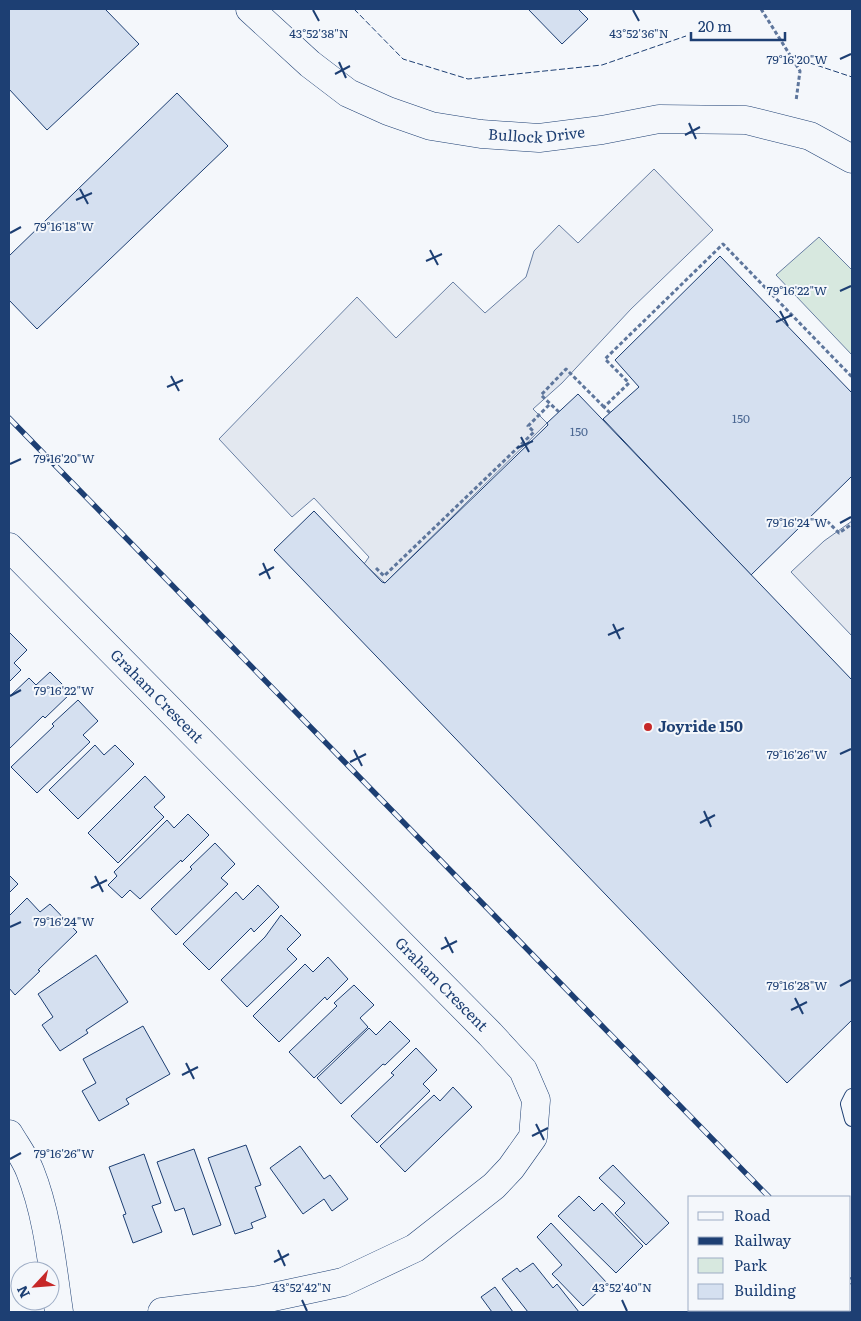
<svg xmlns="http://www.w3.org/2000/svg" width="861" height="1321" viewBox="0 0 861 1321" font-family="Literata,serif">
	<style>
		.green { fill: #d7e8df; stroke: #687fa3 }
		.parking { fill: #e3e8f0; stroke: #687fa3 }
		.building { fill: #d5e0f0; stroke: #1d3f73 }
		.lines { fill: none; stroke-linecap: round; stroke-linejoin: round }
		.lane-casing { stroke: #1d3f73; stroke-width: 16 }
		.street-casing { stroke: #1d3f73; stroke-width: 29 }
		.secondary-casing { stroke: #1d3f73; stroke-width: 29 }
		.path { stroke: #5e769c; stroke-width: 3; stroke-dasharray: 4 2.5; stroke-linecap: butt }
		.lane { stroke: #f4f7fb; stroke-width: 14 }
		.street { stroke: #f4f7fb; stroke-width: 28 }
		.secondary { stroke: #f4f7fb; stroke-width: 28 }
		.rail-casing { stroke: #1d3f73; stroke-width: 5.5 }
		.rail { stroke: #f4f7fb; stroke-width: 4; stroke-dasharray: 11; stroke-linecap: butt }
		.fence { stroke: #1d3f73; stroke-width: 1; stroke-dasharray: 6 2.5; stroke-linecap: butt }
		.ticks { fill: none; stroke: #1d3f73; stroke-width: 2 }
		.poi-dot { fill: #c62828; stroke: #f4f7fb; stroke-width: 2 }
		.labels { text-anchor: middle; stroke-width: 4; stroke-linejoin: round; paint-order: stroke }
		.number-label { font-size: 12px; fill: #4b6792 }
		.street-label { font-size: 15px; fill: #1d3f73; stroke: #f4f7fb }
		.poi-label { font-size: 15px; font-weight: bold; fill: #1d3f73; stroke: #f4f7fb; text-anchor: start }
		.ticks-label { font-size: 12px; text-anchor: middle; fill: #1d3f73; stroke: #f4f7fb; stroke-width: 4; stroke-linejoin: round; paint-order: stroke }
	</style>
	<rect width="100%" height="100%" fill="#f4f7fb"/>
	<path class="green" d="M819 237 852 270V355L776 275Z"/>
	<g class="parking">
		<path d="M654 169 713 230 631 309 562 383 533 409 547 423 385 583 364 564 369 557 314 498 292 517 219 439 357 297 396 338 453 282 485 313 526 277 534 251 559 225 578 243Z"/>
		<path d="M852 521V636L791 572 824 541Z"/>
	</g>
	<g class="building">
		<path d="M9 9H105L139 44 47 130 9 89Z"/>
		<path d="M528 9H578L588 19 562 44Z"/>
		<path d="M177 93 228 146 37 329 9 300V256Z"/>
		<path d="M720 256 852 393V476L751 575 603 419 639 387 615 360Z"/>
		<path d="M578 394 852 680V1020L787 1083 274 550 314 511 382 582 385 583 548 425 547 423Z"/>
		<path d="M9 632 27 650 14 663 21 670 9 682Z"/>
		<path d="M50 672 71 693 45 718 43 716 9 749V697L29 678 36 685Z"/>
		<path d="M78 700 98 721 83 735 90 742 37 793 11 767 54 726 52 724Z"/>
		<path d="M95 745 104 755 115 745 134 764 78 819 49 790Z"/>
		<path d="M145 776 165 797 154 807 164 817 118 863 88 833Z"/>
		<path d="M188 814 209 835 182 862 181 860 140 899 130 890 122 898 108 885 117 876 114 872 167 820 174 828Z"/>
		<path d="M215 843 235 864 221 878 228 884 176 935 151 909 192 869 190 867Z"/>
		<path d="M9 875 18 884 9 893Z"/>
		<path d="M258 885 279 907 254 932 251 928 209 970 183 944 236 892 243 900Z"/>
		<path d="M27 898 40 912 50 904 77 932 38 970 40 971 15 995 9 988V916Z"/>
		<path d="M281 915 301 935 287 949 297 959 247 1007 221 980 265 937Z"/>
		<path d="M96 955 128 1002 86 1030 88 1033 60 1051 42 1025 53 1017 38 994Z"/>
		<path d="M328 957 348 979 327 1000 325 997 279 1042 253 1016 305 964 313 972Z"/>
		<path d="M354 985 374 1005 360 1018 368 1027 314 1078 289 1052 337 1006 334 1003Z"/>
		<path d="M390 1021 410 1041 385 1065 383 1064 341 1104 317 1078 369 1028 376 1035Z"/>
		<path d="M143 1026 170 1074 126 1099 129 1104 99 1121 82 1091 96 1083 83 1059Z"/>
		<path d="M416 1048 437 1070 423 1084 430 1091 377 1143 351 1116 394 1075 391 1073Z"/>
		<path d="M453 1087 472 1107 405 1172 380 1146 434 1095 440 1101Z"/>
		<path d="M246 1145 261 1185 255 1187 266 1217 251 1223 253 1228 235 1234 208 1158Z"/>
		<path d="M300 1146 324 1179 330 1175 348 1199 332 1211 324 1199 303 1214 270 1168Z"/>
		<path d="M194 1149 221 1225 193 1235 184 1208 175 1211 157 1162Z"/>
		<path d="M144 1154 161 1203 152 1206 162 1232 133 1243 123 1215 126 1214 109 1167Z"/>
		<path d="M613 1165 669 1223 646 1245 615 1213 625 1203 599 1178Z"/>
		<path d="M579 1196 594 1211 602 1203 643 1246 616 1273 558 1216Z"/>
		<path d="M551 1223 607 1283 583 1306 552 1274 562 1265 537 1237Z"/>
		<path d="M533 1263 553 1288 557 1284 579 1312H528L502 1279 517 1268 520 1272Z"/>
		<path d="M495 1287 513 1312H492L481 1297Z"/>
		<path d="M715 1310H757L759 1312H712Z"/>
	</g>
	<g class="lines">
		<defs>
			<path id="lane" d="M852 1096 848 1104 852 1119"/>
			<g id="street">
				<path id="s1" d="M9 547 490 1034 523 1070 536 1100 533 1137 511 1168 494 1186 415 1248 343 1282 259 1300 162 1312"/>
			</g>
			<g id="secondary">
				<path id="s2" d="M250 9 310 64 348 93 388 111 431 126 481 134 539 138 602 130 659 119 746 120 810 136 852 159"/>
				<path d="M9 1134C16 1146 25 1158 30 1171 48 1216 52 1265 59 1312"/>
			</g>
		</defs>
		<use href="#lane" class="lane-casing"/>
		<use href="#street" class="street-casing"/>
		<use href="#secondary" class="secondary-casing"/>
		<g class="path">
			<path d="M761 9 800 71 796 101"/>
			<path d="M559 412 541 395 566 369 604 407"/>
			<path d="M610 413 604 407 629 383 605 359 723 244 852 377"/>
			<path d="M827 521 839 533 852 524"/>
			<path d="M376 568 384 576 534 432 528 426 550 404"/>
		</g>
		<use href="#lane" class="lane"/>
		<use href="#street" class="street"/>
		<use href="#secondary" class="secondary"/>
		<defs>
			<g id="rail">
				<path d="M9 418 769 1197"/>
				<path d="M850 1280 852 1282"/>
			</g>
		</defs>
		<use href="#rail" class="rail-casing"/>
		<use href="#rail" class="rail"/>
		<g class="fence">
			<path d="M354 9 403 59 468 79 602 65 686 36"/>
			<path d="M801 60 852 77"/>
		</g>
	</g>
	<path class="ticks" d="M313 10 319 21M633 10 639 21M840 59 851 54M339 62 346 78M335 74 350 66M689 123 696 139M685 135 700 127M80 189 88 204M76 200 92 193M10 233 21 227M430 250 438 265M426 261 442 254M840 291 851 286M780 311 788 326M776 322 792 315M171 376 179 391M167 387 183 380M521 437 529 452M517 448 533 441M10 464 21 459M840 523 851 517M263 563 270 579M259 575 274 567M613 624 620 639M608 635 624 628M10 696 21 690M354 750 362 766M840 754 851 749M350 762 366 754M704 811 711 827M700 823 715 815M95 876 103 892M91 888 107 880M10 927 21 922M445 937 453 953M441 949 457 941M840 986 851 980M795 998 803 1014M791 1010 807 1002M186 1063 194 1079M182 1075 198 1067M536 1124 544 1140M532 1136 548 1128M10 1159 21 1153M278 1250 285 1266M274 1262 289 1254M302 1300 307 1311M622 1300 627 1311"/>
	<circle class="poi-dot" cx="648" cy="727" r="5"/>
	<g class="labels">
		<g class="number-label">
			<text x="741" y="423">150</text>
			<text x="579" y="436">150</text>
		</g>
		<g class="street-label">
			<text dy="5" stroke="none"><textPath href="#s2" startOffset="325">Bullock Drive</textPath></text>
			<text dy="5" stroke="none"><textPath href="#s1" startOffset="210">Graham Crescent</textPath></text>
			<text dy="5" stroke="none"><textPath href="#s1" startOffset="615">Graham Crescent</textPath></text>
		</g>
		<g class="poi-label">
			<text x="658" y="732">Joyride 150</text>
		</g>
	</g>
	<g class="ticks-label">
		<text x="319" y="38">43°52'38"N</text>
		<text x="639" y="38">43°52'36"N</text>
		<text x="797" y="64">79°16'20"W</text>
		<text x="64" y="231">79°16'18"W</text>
		<text x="797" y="295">79°16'22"W</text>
		<text x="64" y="463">79°16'20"W</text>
		<text x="797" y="527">79°16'24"W</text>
		<text x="64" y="695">79°16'22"W</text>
		<text x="797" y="759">79°16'26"W</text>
		<text x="64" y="926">79°16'24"W</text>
		<text x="797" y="990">79°16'28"W</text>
		<text x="64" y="1158">79°16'26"W</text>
		<text x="302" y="1292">43°52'42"N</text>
		<text x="622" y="1292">43°52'40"N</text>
	</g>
	<rect width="861" height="1321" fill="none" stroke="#1d3f73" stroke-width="20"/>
	<rect x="688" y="1196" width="162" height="115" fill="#f4f7fb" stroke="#9eadc5"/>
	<rect x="698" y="1212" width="25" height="8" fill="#f4f7fb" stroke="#9eadc5"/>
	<text x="734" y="1221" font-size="15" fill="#1d3f73">Road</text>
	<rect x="698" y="1237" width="25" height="8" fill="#1d3f73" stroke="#9eadc5"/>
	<text x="734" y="1246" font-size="15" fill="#1d3f73">Railway</text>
	<rect x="698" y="1258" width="25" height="15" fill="#d7e8df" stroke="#9eadc5"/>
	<text x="734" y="1271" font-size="15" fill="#1d3f73">Park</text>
	<rect x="698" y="1284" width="25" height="15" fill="#d5e0f0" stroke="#9eadc5"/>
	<text x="734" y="1296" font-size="15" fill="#1d3f73">Building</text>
	<g transform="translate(35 1286) rotate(244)"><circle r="24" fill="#f4f7fb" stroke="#9eadc5"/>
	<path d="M0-4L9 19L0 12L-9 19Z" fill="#c62828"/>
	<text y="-8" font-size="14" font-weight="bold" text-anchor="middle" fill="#1d3f73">N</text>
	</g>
	<path d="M691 32v8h94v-8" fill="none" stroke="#1d3f73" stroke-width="2.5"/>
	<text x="698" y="32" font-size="15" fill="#1d3f73" stroke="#f4f7fb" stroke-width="4" paint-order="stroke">20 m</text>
</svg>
